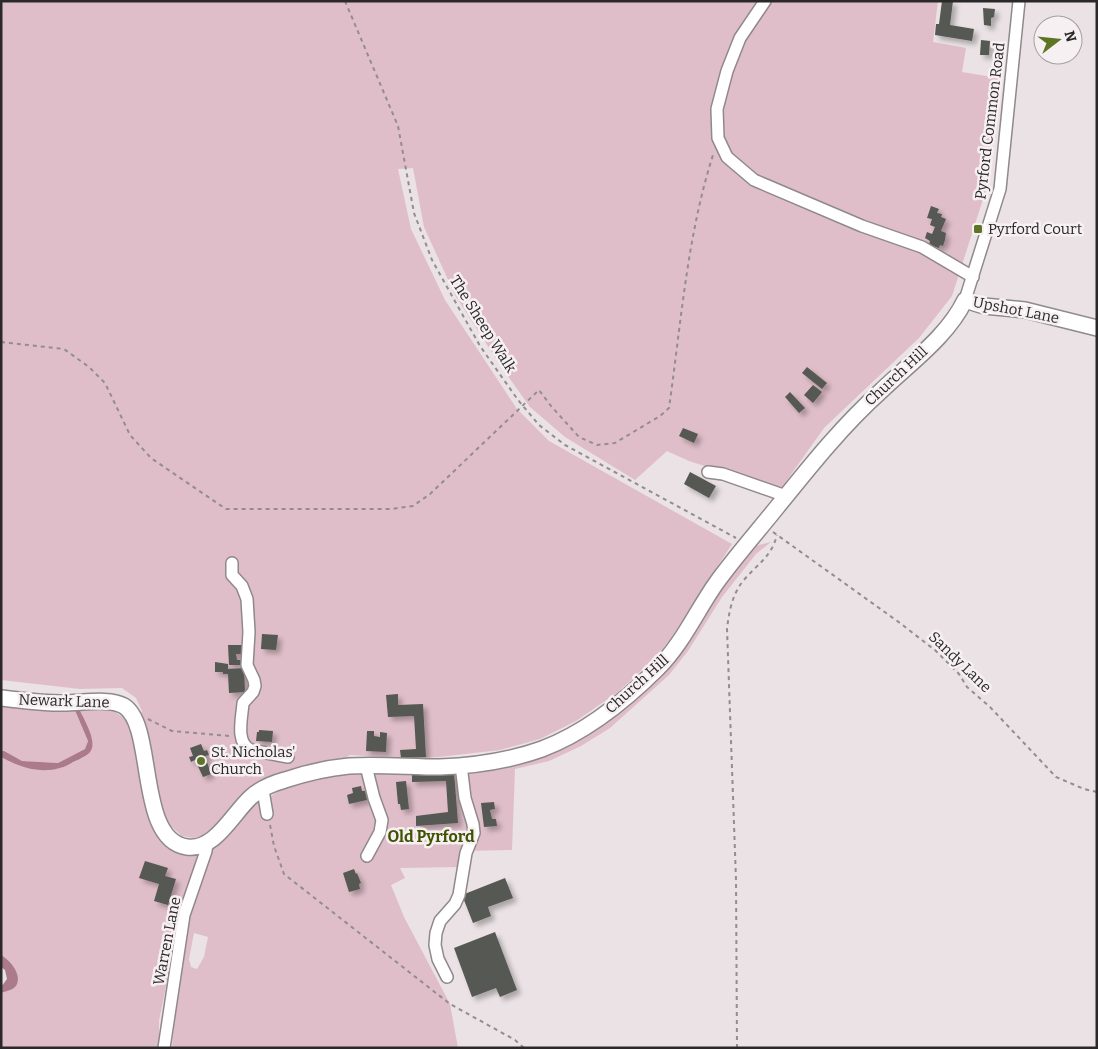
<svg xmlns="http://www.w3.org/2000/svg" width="1098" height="1049" viewBox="0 0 1098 1049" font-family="Bitter,serif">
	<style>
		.green { fill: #dfbec9; fill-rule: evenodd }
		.water { fill: #ab7b8c }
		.building { fill: #565852; filter: url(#shadow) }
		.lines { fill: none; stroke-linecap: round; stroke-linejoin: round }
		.minor-casing { stroke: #90898b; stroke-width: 14 }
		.major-casing { stroke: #90898b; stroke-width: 18 }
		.path { stroke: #928d8f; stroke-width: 2; stroke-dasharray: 4 4; stroke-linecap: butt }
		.minor { stroke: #fff; stroke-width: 11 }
		.major { stroke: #fff; stroke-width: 15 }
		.poi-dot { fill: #5d7425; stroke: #f7f0f2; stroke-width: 2 }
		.labels { text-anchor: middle; stroke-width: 5; stroke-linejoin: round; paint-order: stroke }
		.street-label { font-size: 15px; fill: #2a2829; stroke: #f7f0f2 }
		.poi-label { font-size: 15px; fill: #2a2829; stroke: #f7f0f2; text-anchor: start }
		.neighbourhood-label { font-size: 16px; font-weight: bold; fill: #3e5201; stroke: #f7f0f2 }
	</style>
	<defs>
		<filter id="shadow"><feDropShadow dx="4" dy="4" stdDeviation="2.5" flood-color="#0004"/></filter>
	</defs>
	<rect width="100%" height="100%" fill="#eae2e5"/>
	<g class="green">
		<path d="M1 1H938L933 42 966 48 962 72 998 78 985 193 952 296 919 338 824 428 780 490 689 461 667 451 635 480 565 437 530 407 500 365 455 295 424 227 413 168 398 169 411 229 445 300 517 409 549 441 732 544 671 638 656 657 618 692 576 721 540 739 500 750 439 757 401 758 350 755 336 764 293 772 221 822 208 834 194 838 182 836 171 826 165 817 154 788 140 718 142 711 136 698 122 688 80 689 1 680Z"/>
		<path d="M771 542 756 554 722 597 688 651 669 675 610 728 581 746 549 761 515 769 512 850 462 851 458 867 400 868 405 878 391 885 404 917 450 1004 458 1048H172L179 971 190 910 212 850 256 800 270 797 285 786 319 777 350 772 363 774 366 779 382 772 512 760 627 700 748 548ZM194 933 208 937 204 957 197 969 191 967 189 959Z"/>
		<path d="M1 706 74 708 88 741 85 749 58 763 22 761 1 751Z"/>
		<path d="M79 708 112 710 128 720 141 772 158 828 199 848 180 917 159 1021V1048H1V993L16 986 6 958 1 955V757C17 766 41 773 60 768 69 766 77 760 86 756L92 740Z"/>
	</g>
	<g class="water">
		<path d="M74 708H79C83 719 95 736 92 748 90 755 83 757 78 760 72 762 67 767 60 768 40 774 19 767 1 757V751H4L22 761 58 763 85 749 88 741Z"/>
		<path d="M1 955C10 960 23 975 16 986 13 990 6 991 1 993V987L7 979 5 970 1 967Z"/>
	</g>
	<g class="building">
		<path d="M942 1H953L950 25 974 29 972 41 935 35 936 24H939Z"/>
		<path d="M983 8 995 9 994 17 991 18V26L984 25Z"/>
		<path d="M981 40 990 41 989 55H980Z"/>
		<path d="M931 206 939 209 937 213 942 214 941 217 946 219 941 231 946 233 945 240 943 246 940 245 939 248 929 245 930 241 925 238 927 232 932 234 935 227 930 225 932 219 927 218Z"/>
		<path d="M807 367 827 383 822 389 802 373Z"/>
		<path d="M813 385 822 392 813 403 804 395Z"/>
		<path d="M790 392 805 408 799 413 785 397Z"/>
		<path d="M683 428 698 434 694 443 679 436Z"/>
		<path d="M690 472 716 486 709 498 684 484Z"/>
		<path d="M262 634 278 635 276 650 261 649Z"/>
		<path d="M228 645H246V654H236L237 660H241V665H229Z"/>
		<path d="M215 662 228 664V669L244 668 245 692 229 693 228 674H223V672H215Z"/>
		<path d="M398 694V705L423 704 426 757 401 758 400 750 416 749 414 716 388 717 386 695Z"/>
		<path d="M259 730 273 731 272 742 256 741 257 732H259Z"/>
		<path d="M367 731H374V736L380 737V732L387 733 386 752 366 751Z"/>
		<path d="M201 744 204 751 207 750 209 755 205 756 211 774 203 777 195 760 191 762 189 757 193 756 190 748Z"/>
		<path d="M412 772H454L458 823 416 826V816L448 812 446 781 412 782Z"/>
		<path d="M406 781 409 809 401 810 400 804H398L396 782Z"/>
		<path d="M361 786 362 791H365L367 800 349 804 347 795 353 793 352 788Z"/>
		<path d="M494 802 495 809 490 810 492 819H496L497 826 484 827 481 803Z"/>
		<path d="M145 861 168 868 165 876 176 879 168 905 154 901 159 884 139 878Z"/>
		<path d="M354 869 356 874 357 873 361 883 359 884 360 889 349 892 343 873Z"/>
		<path d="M505 878 513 898 488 907 491 916 473 923 462 895Z"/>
		<path d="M495 932 517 990 500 997 496 988 472 997 454 948Z"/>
	</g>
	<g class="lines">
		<defs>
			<g id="minor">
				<path d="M765 1 740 38 727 71 717 109 718 138 727 157 754 180 862 226 922 247 973 277"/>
				<path d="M965 300 1000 189 1019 1"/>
				<path d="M708 472 723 474 786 496"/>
				<path d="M232 563V575L242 586 247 599 249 632 247 665 254 680 255 686 253 692 243 703C242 718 235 743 251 750L288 757"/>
				<path d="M366 766 374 798 382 820 380 832 367 856"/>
				<path d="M263 790 267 814"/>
				<path d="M447 977 438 959 435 945 436 933 440 921 455 904 459 895 466 853 474 833 473 824 465 798 461 765"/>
				<path d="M164 1048 184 915 206 851 207 843"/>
			</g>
			<path id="major" d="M1 698C21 700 40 703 60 703 77 704 109 697 124 706 156 726 136 840 187 847 215 851 233 813 251 797 260 789 274 783 285 780 306 773 328 768 349 766 379 764 410 767 440 767 473 766 511 760 542 749 587 732 625 701 658 668 683 643 697 610 717 582 736 556 758 531 778 506 811 465 843 425 882 390 910 363 948 336 965 300L984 306 1025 310 1097 328"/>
		</defs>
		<use href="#minor" class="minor-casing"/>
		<use href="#major" class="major-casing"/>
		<g class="path">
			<path d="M345 1 398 126 414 213 432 260 480 346 518 400 539 425 565 445 736 538"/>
			<path d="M1 342 64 349 89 367 105 383 130 435 151 458 226 509H391L413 506 430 494 539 390 551 406 579 437 597 445 615 443 660 416 669 408C681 324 687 236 713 155"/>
			<path d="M773 532 900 623 936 651 959 674 967 687 990 707 1056 777 1084 789 1097 792"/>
			<path d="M148 719 172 731 230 736"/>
			<path d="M270 825 274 846 284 874 450 1004 515 1040 524 1048"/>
			<path d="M737 1048 736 880 727 629C729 612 732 595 743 581 757 564 771 558 777 535"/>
		</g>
		<use href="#minor" class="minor"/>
		<use href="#major" class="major"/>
	</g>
	<g class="poi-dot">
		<rect x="973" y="224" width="10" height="10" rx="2.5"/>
		<circle cx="201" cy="761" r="5"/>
	</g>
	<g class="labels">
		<g class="street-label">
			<text transform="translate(990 121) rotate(-83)" y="5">Pyrford Common Road</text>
			<text transform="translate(1016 310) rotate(11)" y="5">Upshot Lane</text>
			<text transform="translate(483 324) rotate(58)" y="5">The Sheep Walk</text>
			<text transform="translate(896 376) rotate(-43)" y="5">Church Hill</text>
			<text transform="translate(960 662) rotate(44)" y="5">Sandy Lane</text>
			<text transform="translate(637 684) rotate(-42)" y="5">Church Hill</text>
			<text transform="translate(64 701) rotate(2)" y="5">Newark Lane</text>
			<text transform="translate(167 941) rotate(-79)" y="5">Warren Lane</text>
		</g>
		<g class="poi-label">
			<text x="988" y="234">Pyrford Court</text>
			<text x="211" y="757">St. Nicholas'<tspan x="211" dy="17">Church</tspan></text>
		</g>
		<g class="neighbourhood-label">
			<text x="431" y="842">Old Pyrford</text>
		</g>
	</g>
	<rect width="1098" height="1049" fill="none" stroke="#2a2829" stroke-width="5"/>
	<g transform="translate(1058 40) rotate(74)"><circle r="24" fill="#f7f0f2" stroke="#a5a0a2"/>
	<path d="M0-4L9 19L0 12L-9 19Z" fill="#5d7425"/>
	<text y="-8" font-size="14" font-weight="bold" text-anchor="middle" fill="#2a2829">N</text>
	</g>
</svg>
